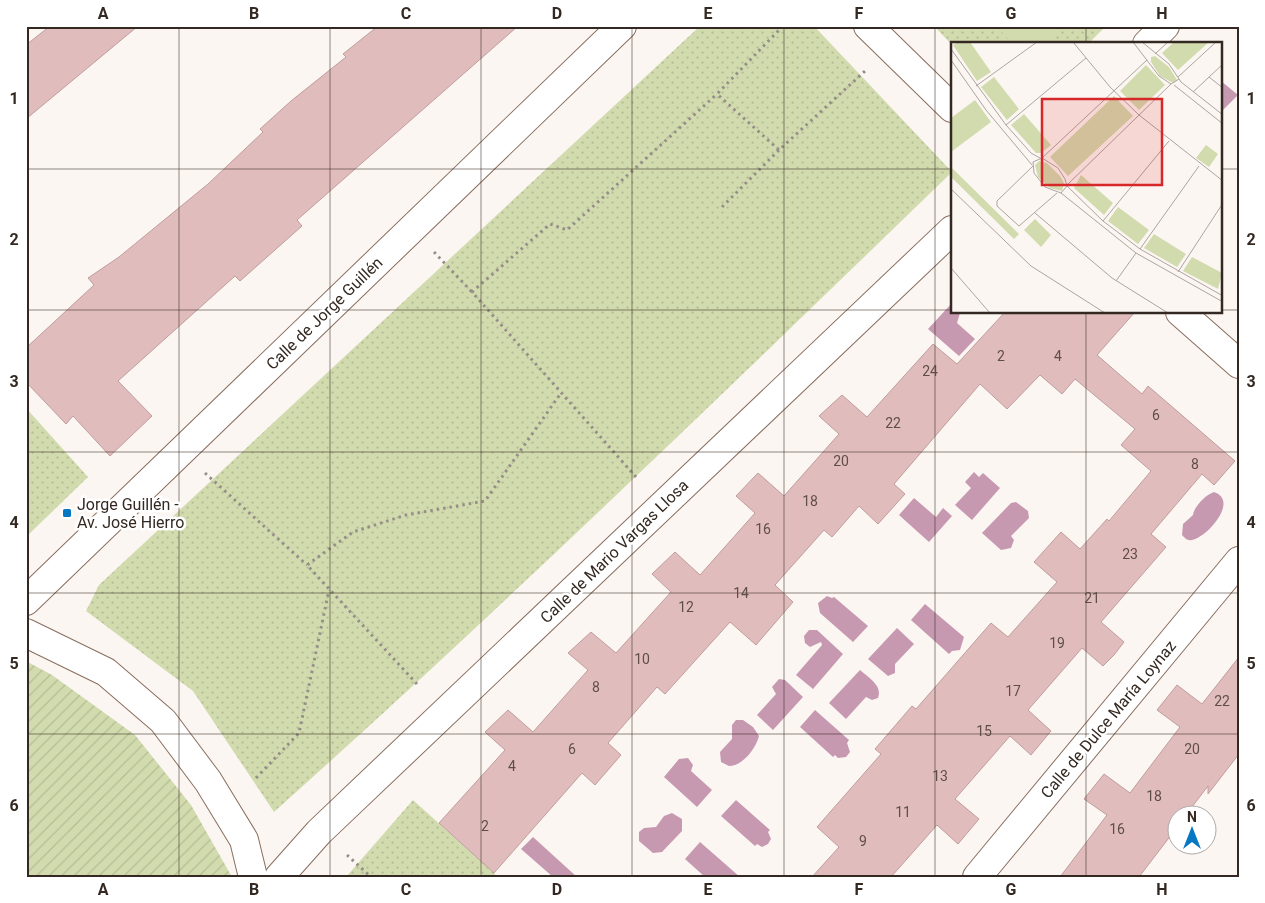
<svg xmlns="http://www.w3.org/2000/svg" width="1265" height="903" viewBox="0 0 1265 903" font-family="Roboto,sans-serif">
	<style>
		.grass { fill: url(#grass-dots) }
		.garden { fill: url(#garden-furrows) }
		.pitch { fill: #d2dbae }
		.water { fill: #c799b1 }
		.building { fill: #e1bcbc; stroke: #c09d9d }
		.lines { fill: none; stroke-linecap: round; stroke-linejoin: round }
		.street-casing { stroke: #896e5e; stroke-width: 30 }
		.path { stroke: #968e88; stroke-width: 3; stroke-dasharray: 2.5 4; stroke-linecap: butt }
		.street { stroke: #fff; stroke-width: 28 }
		.grid { fill: none; stroke: #342922; stroke-width: 1; stroke-opacity: 0.55 }
		.poi-dot { fill: #0677c2; stroke: #fff; stroke-width: 2 }
		.labels { text-anchor: middle; stroke-width: 5; stroke-linejoin: round; paint-order: stroke }
		.number-label { font-size: 14px; fill: #5f4e48 }
		.street-label { font-size: 16px; fill: #342922; stroke: #fff }
		.poi-label { font-size: 16px; fill: #342922; stroke: #fff; text-anchor: start }
		.inset-road { fill: none; stroke: #aca49f; stroke-width: 1 }
		.view { fill: #d62828; fill-opacity: 0.15; stroke: #d62828; stroke-width: 2.5 }
		.inset-edge { fill: none; stroke: #342922; stroke-width: 2.5 }
		.neatline { fill: none; stroke: #342922; stroke-width: 2 }
		.grid-label { font-size: 16px; text-anchor: middle; font-weight: bold; fill: #342922 }
	</style>
	<defs>
		<pattern id="grass-dots" width="8" height="8" patternUnits="userSpaceOnUse" patternTransform="scale(1.25)"><rect width="8" height="8" fill="#d2dbae"/><path d="M2 2h.1M6 6h.1" fill="none" stroke="#b5bc95" stroke-width="1.8" stroke-linecap="round"/></pattern>
		<pattern id="garden-furrows" width="10" height="10" patternUnits="userSpaceOnUse" patternTransform="scale(1.25)"><rect width="10" height="10" fill="#d2dbae"/><path d="M-1 1l2-2M0 10L10 0M9 11l2-2" fill="none" stroke="#b5bc95"/></pattern>
	</defs>
	<rect width="100%" height="100%" fill="#fcf6f2"/>
	<g class="grass">
		<path d="M700 26H814L952 172C729 388 506 604 274 812L193 691 86 611 99 585Z"/>
		<path d="M934 26H1106L1088 44 952 45Z"/>
		<path d="M26 408 88 477 26 537Z"/>
		<path d="M413 800 494 873 497 877H346Z"/>
	</g>
	<path class="garden" d="M26 661 52 675 135 735 191 805 232 877H26Z"/>
	<path class="pitch" d="M996 26H1063L1044 44H1013Z"/>
	<g class="water">
		<path d="M1221 81 1238 95 1222 111 1221 110Z"/>
		<path d="M952 303V312L960 313 957 323 975 339 959 356 928 329Z"/>
		<path d="M974 472 979 477 983 473 1000 488 972 520 955 505 971 488 965 482Z"/>
		<path d="M1214 492C1240 501 1206 538 1192 540 1187 541 1185 538 1182 535L1183 524 1193 515C1194 507 1205 495 1214 492Z"/>
		<path d="M914 498 936 517 943 508 952 516 929 542 899 515Z"/>
		<path d="M1016 502 1028 511 1029 518 1011 536 1014 540 1011 548 1001 550 982 533 1011 503Z"/>
		<path d="M827 596 832 598 834 597 868 626 853 642 820 613 818 603Z"/>
		<path d="M925 604 964 637 960 650 952 651 949 654 911 620Z"/>
		<path d="M897 628 914 644 895 664V673L888 676 868 659Z"/>
		<path d="M809 630H817L843 654 813 689 796 675 822 645 821 642 810 647 805 643 804 636Z"/>
		<path d="M860 670C869 678 883 686 878 698L872 700 866 697 846 719 829 703Z"/>
		<path d="M779 679 785 680 803 697 773 730 757 715 776 694 772 687Z"/>
		<path d="M815 710 849 740 847 743 850 752 846 757 838 758 835 755 833 757 800 727Z"/>
		<path d="M736 720H743L753 727 759 736C756 748 743 766 729 766L721 762 720 752 732 739V725Z"/>
		<path d="M688 758 693 765 691 771 712 790 697 807 664 777 679 759Z"/>
		<path d="M736 800 770 830 768 832 771 839 768 844 762 847 757 844 755 846 721 816Z"/>
		<path d="M672 813 682 819V831L662 852 653 853 639 841V832L644 828 656 827 664 816Z"/>
		<path d="M533 837 577 877H553L521 849Z"/>
		<path d="M700 842 740 877H705L685 859Z"/>
	</g>
	<g class="building">
		<path d="M50 26H138L26 119V45Z"/>
		<path d="M378 26H518L297 220 302 226 240 281 235 276 118 381 152 416 110 456 73 416 66 424 26 382V348L94 285 88 278 119 257 208 184 263 132 260 129 291 101 346 57 343 54Z"/>
		<path d="M1005 312H1135L1097 355 1142 394 1148 386 1235 461 1214 485 1202 474 1151 534 1166 547 1101 622 1124 642 1114 655 1103 666 1082 648 1028 710 1051 731 1031 755 1010 736 955 799 979 819 958 844 937 825 891 877H812L839 847 817 827 881 754 875 749 912 706 916 709 991 623 1008 637 1057 582 1034 562 1061 532 1080 549 1107 519 1109 521 1151 471 1121 445 1135 429 1075 379 1062 394 1040 375 1007 409 980 384 894 484 905 494 878 524 859 506 832 537 824 530 775 585 793 602 756 645 730 622 665 694 657 687 608 743 621 755 595 785 582 773 494 873 439 823 505 750 485 732 508 710 533 732 588 670 568 653 591 632 616 653 671 592 652 574 675 552 700 575 755 513 736 496 758 473 784 496 839 434 819 416 842 395 867 417 933 344 957 364Z"/>
		<path d="M1239 657V754L1208 794V786L1185 816H1178V826L1139 877H1060L1107 815 1084 799 1104 774 1130 793 1180 727 1157 710 1177 685 1202 704Z"/>
	</g>
	<g class="lines">
		<defs>
			<g id="street">
				<path d="M868 26 952 108"/>
				<path d="M1147 44 1165 26"/>
				<path d="M1180 312 1239 364"/>
				<path d="M26 601 622 26"/>
				<path d="M26 633 106 672 163 721 208 781 244 840 253 877"/>
				<path d="M279 877 319 832 952 230"/>
				<path d="M977 877 1239 561"/>
			</g>
		</defs>
		<use href="#street" class="street-casing"/>
		<g class="path">
			<path d="M783 26 717 94 779 150 865 71"/>
			<path d="M722 207 779 150"/>
			<path d="M434 252 472 292"/>
			<path d="M205 473 307 565"/>
			<path d="M636 477 472 292 550 224 567 230 717 94"/>
			<path d="M26 539 31 543"/>
			<path d="M417 684 307 565 353 532 406 515 485 501 561 393"/>
			<path d="M256 778 299 733 329 590"/>
			<path d="M347 855 371 877"/>
		</g>
		<use href="#street" class="street"/>
	</g>
	<path class="grid" d="M179 26V877M330 26V877M481 26V877M632 26V877M784 26V877M935 26V877M1086 26V44M26 169H952M1221 169H1239M26 310H952M1221 310H1239M1086 312V877M26 452H1239M26 593H1239M26 734H1239"/>
	<rect class="poi-dot" x="62" y="508" width="10" height="10" rx="2.5"/>
	<g class="labels">
		<g class="number-label">
			<text x="1001" y="361">2</text>
			<text x="1058" y="361">4</text>
			<text x="930" y="376">24</text>
			<text x="1156" y="420">6</text>
			<text x="893" y="428">22</text>
			<text x="841" y="466">20</text>
			<text x="1195" y="469">8</text>
			<text x="810" y="506">18</text>
			<text x="763" y="534">16</text>
			<text x="1130" y="559">23</text>
			<text x="741" y="598">14</text>
			<text x="1092" y="603">21</text>
			<text x="686" y="612">12</text>
			<text x="1057" y="648">19</text>
			<text x="642" y="664">10</text>
			<text x="596" y="692">8</text>
			<text x="1013" y="696">17</text>
			<text x="1222" y="706">22</text>
			<text x="984" y="736">15</text>
			<text x="572" y="754">6</text>
			<text x="1192" y="754">20</text>
			<text x="512" y="771">4</text>
			<text x="940" y="781">13</text>
			<text x="1154" y="801">18</text>
			<text x="903" y="817">11</text>
			<text x="485" y="831">2</text>
			<text x="1117" y="834">16</text>
			<text x="863" y="846">9</text>
		</g>
		<g class="street-label">
			<text transform="translate(324 313) rotate(-44)" y="6">Calle de Jorge Guillén</text>
			<text transform="translate(614 551) rotate(-44)" y="6">Calle de Mario Vargas Llosa</text>
			<text transform="translate(1108 719) rotate(-50)" y="6">Calle de Dulce María Loynaz</text>
		</g>
		<g class="poi-label">
			<text x="77" y="510">Jorge Guillén -<tspan x="77" dy="18">Av. José Hierro</tspan></text>
		</g>
	</g>
	<g transform="translate(951 42)">
		<rect width="271" height="271" fill="#fcf6f2"/>
		<path d="M7 0H19L40 30 26 39 2 3ZM223 0H258L227 28 211 11ZM195 23 214 43 188 68 169 49ZM43 35 68 67 56 78 30 45ZM163 54 182 74 117 134 99 115 101 113ZM73 72 100 103 90 111H85L60 83ZM0 125 68 192 63 197 0 135ZM130 133 162 161 153 173 123 146ZM167 165 198 188 187 202 157 179ZM203 192 235 212 226 225 193 206ZM241 215 271 231 267 247 232 229Z" fill="#d2dbae"/>
		<path d="M204 14 218 25 226 38 222 41 209 34 200 20V15ZM255 103 267 112 258 125 245 116ZM88 119 96 121 109 134 113 141 111 149 99 146 87 135 84 123ZM84 177 100 193 90 205 73 188Z" fill="#d2dbae"/>
		<path d="M182 40 197 55 189 63 174 47ZM24 58 40 80 0 110V76Z" fill="#d2dbae"/>
		<path class="inset-road" d="M122 0 159 45 188 73 272 139M182 0 208 34 220 42 228 37M191 0 218 22 230 40 272 73M0 7 55 83 80 111 89 116M204 12 217 0M0 18 35 68 81 123M227 35 265 0M258 35 272 46M223 43 272 82M25 44 86 0M242 50 272 22M55 83 135 16M91 116 196 18M91 116 107 126 114 137 116 144 110 151 94 145 83 131 82 120ZM82 124 46 159V164L68 184 106 151M116 143 220 42M116 144 152 179 189 207 272 254M0 147 80 224 154 271M110 151 185 211 272 260M84 171 161 236 217 271M152 179 218 99M189 207 248 124M0 226 39 271M227 230 272 161M165 239 185 211"/>
		<path class="view" d="M91 57H211V143H91Z"/>
		<rect width="271" height="271" class="inset-edge"/>
	</g>
	<rect width="1265" height="903" fill="none" stroke="#ffffff" stroke-width="55"/>
	<g transform="translate(1192 830)"><circle r="24" fill="#ffffff" stroke="#aea9a7"/>
	<path d="M0-4L9 19L0 12L-9 19Z" fill="#0677c2"/>
	<text y="-8" font-size="14" font-weight="bold" text-anchor="middle" fill="#342922">N</text>
	</g>
	<rect x="28" y="28" width="1210" height="848" class="neatline"/>
	<g class="grid-label">
		<text x="103" y="19">A</text>
		<text x="254" y="19">B</text>
		<text x="406" y="19">C</text>
		<text x="557" y="19">D</text>
		<text x="708" y="19">E</text>
		<text x="859" y="19">F</text>
		<text x="1011" y="19">G</text>
		<text x="1162" y="19">H</text>
		<text x="14" y="104">1</text>
		<text x="1251" y="104">1</text>
		<text x="14" y="245">2</text>
		<text x="1251" y="245">2</text>
		<text x="14" y="387">3</text>
		<text x="1251" y="387">3</text>
		<text x="14" y="528">4</text>
		<text x="1251" y="528">4</text>
		<text x="14" y="669">5</text>
		<text x="1251" y="669">5</text>
		<text x="14" y="811">6</text>
		<text x="1251" y="811">6</text>
		<text x="103" y="895">A</text>
		<text x="254" y="895">B</text>
		<text x="406" y="895">C</text>
		<text x="557" y="895">D</text>
		<text x="708" y="895">E</text>
		<text x="859" y="895">F</text>
		<text x="1011" y="895">G</text>
		<text x="1162" y="895">H</text>
	</g>
</svg>
